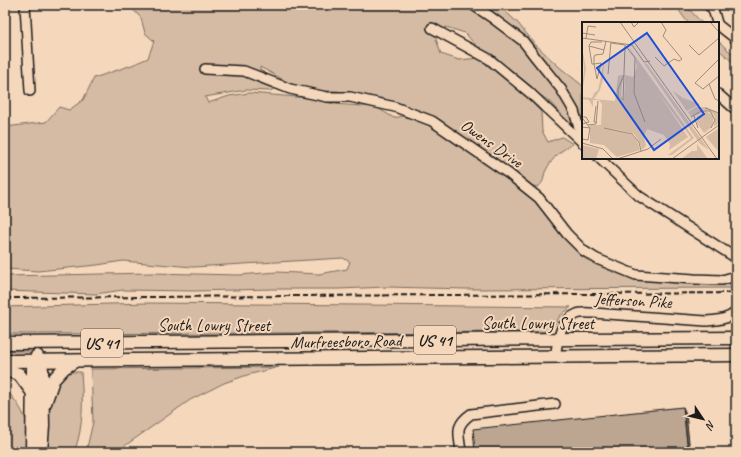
<svg xmlns="http://www.w3.org/2000/svg" width="741" height="457" viewBox="0 0 741 457" font-family="Caveat,sans-serif">
	<style>
		.green { fill: #d5bba4; stroke: #786c60 }
		.lines { fill: none; stroke-linecap: round; stroke-linejoin: round }
		.minor-casing { stroke: #1c1c1c; stroke-width: 12 }
		.major-casing { stroke: #1c1c1c; stroke-width: 15 }
		.minor { stroke: #f5d7bb; stroke-width: 9 }
		.major { stroke: #f5d7bb; stroke-width: 12 }
		.rail { stroke: #1c1c1c; stroke-width: 2; stroke-dasharray: 6 3; stroke-linecap: butt }
		.shaded-wall { fill: #847466; stroke: #1c1c1c }
		.building { fill: #bca691; stroke: #1c1c1c }
		.labels { text-anchor: middle; stroke-width: 4; stroke-linejoin: round; paint-order: stroke }
		.shield { fill: #f5d7bb; stroke: #5d544c; stroke-width: 1 }
		.shield-label { font-size: 16px; font-weight: bold; fill: #1c1c1c }
		.street-label { font-size: 17px; fill: #1c1c1c; stroke: #f5d7bb }
		.inset-road { fill: none; stroke: #9e8c7b; stroke-width: 1 }
		.view { fill: #1d4ed8; fill-opacity: 0.15; stroke: #1d4ed8; stroke-width: 2 }
		.inset-edge { fill: none; stroke: #1c1c1c; stroke-width: 2 }
	</style>
	<rect width="100%" height="100%" fill="#f5d7bb"/>
	<filter id="ink" filterUnits="userSpaceOnUse"><feTurbulence type="fractalNoise" baseFrequency=".025" numOctaves="2"/><feDisplacementMap in="SourceGraphic" scale="8" xChannelSelector="R" yChannelSelector="G"/><feConvolveMatrix kernelMatrix="1 2 1 2 8 2 1 2 1" color-interpolation-filters="sRGB"/></filter>
	<g filter="url(#ink)">
		<g class="green">
			<path d="M129 5H498L517 22 535 44 558 66 583 86V132L574 129 549 101 524 84 478 48 465 33 446 27 436 39 441 54 459 60 479 58 518 88 541 112 542 131 548 142 562 137 573 144C561 150 553 157 546 170 542 178 546 180 538 187L528 185 470 141 432 119 354 94 337 91H315L293 85 260 67V70L284 84 270 91 246 90 205 97 208 103 229 96 249 93 308 98 334 104 376 107 394 118 403 116 432 124 475 153 540 203 574 248 613 271 636 277 736 278V288L467 289 387 287 339 289H272L194 291 123 290 95 294 5 291V276L151 273 239 275 277 272 319 274 347 269 350 262 343 258 193 267 123 261 97 265 38 271 5 269V127L46 122 59 107 69 110 83 100 94 78 132 65 148 58 154 41 145 33 141 18Z"/>
			<path d="M673 5H685L702 23H688L678 9Z"/>
			<path d="M718 41 736 57V65L718 49Z"/>
			<path d="M147 303 571 307 560 316 553 327 544 332 5 334V307Z"/>
			<path d="M5 351H30L33 354 31 357H5Z"/>
			<path d="M279 367 247 375 224 383 190 400 116 452H86L93 422 91 369Z"/>
			<path d="M39 372H81C83 398 84 428 74 452H37Z"/>
			<path d="M5 389C16 400 26 414 28 430 28 437 27 445 27 452H5Z"/>
		</g>
		<g class="lines">
			<defs>
				<g id="minor">
					<path d="M25 5 30 91"/>
					<path d="M473 5 491 17 523 41 536 58 561 89 574 111 583 142"/>
					<path d="M708 5 713 9 717 23"/>
					<path d="M718 25 736 39"/>
					<path d="M432 28 489 59 529 92 583 143"/>
					<path d="M205 69 244 71 290 89 327 97H350L395 107 432 121 509 174 539 198 567 234 584 251 597 259 636 275 694 279 722 280 736 276"/>
					<path d="M718 94 736 110"/>
					<path d="M599 158 639 196 736 258"/>
					<path d="M555 357C558 341 559 321 577 314 581 312 588 313 593 313L706 321C717 320 727 320 736 312"/>
					<path d="M461 452C459 433 454 426 471 414L555 404"/>
				</g>
				<g id="major">
					<path d="M5 343 736 338"/>
					<path d="M5 361 736 355"/>
					<path d="M37 366 42 369 43 426 41 452"/>
					<path d="M5 370 19 374 33 393"/>
					<path d="M45 403 53 380 64 368 75 361"/>
					<path d="M32 452 33 368 37 366V356"/>
				</g>
			</defs>
			<use href="#minor" class="minor-casing"/>
			<use href="#major" class="major-casing"/>
			<use href="#minor" class="minor"/>
			<use href="#major" class="major"/>
			<path class="rail" d="M5 298 736 293"/>
		</g>
		<path class="shaded-wall" d="M683 407 686 414 690 452H688Z"/>
		<path class="building" d="M683 407 688 452H475L473 429Z"/>
	</g>
	<g class="labels">
		<g class="shield">
			<rect x="414" y="326" width="42" height="28" rx="3"/>
			<rect x="81" y="329" width="42" height="28" rx="3"/>
		</g>
		<g class="shield-label">
			<text x="435" y="346">US 41</text>
			<text x="102" y="349">US 41</text>
		</g>
		<g class="street-label">
			<text transform="translate(492 143) rotate(35)" y="6">Owens Drive</text>
			<text transform="translate(633 300) rotate(3)" y="6">Jefferson Pike</text>
			<text x="538" y="329">South Lowry Street</text>
			<text x="214" y="331">South Lowry Street</text>
			<text transform="translate(346 341) rotate(-1)" y="6">Murfreesboro Road</text>
		</g>
	</g>
	<g transform="translate(582 22)">
		<rect width="137" height="137" fill="#f5d7bb"/>
		<path d="M45 23 112 116 90 133H86L109 116 75 69 106 115 87 128 88 122 82 113 65 107 62 114 64 124 60 128 57 119 52 112 28 106 50 113 55 118 58 128 35 135 22 123 8 121V103H19L20 82 17 78H11V85L7 78 0 77V75L10 76 12 71 16 68 22 40 21 58 18 68 12 77 33 79 36 54 39 53H41L39 74 42 77 43 53 51 55 55 45 53 36ZM0 25 4 47 0 70 2 47ZM62 41 65 42 127 128 118 122ZM91 69 101 76 118 82 105 89ZM114 85H125L137 92V101L132 105 133 94 126 88 110 95 106 90ZM124 89 132 94 130 105 122 111 115 101V95ZM137 106V130L124 115ZM115 122 126 137H99L110 129H115ZM0 123 17 127 14 137H0Z" fill="#d5bba4"/>
		<path class="inset-road" d="M38 0 135 137M49 0 52 5 57 0M128 0 137 10M0 11 13 13M0 16 50 23 62 40 68 39M4 16 6 4 14 5M20 20H9L7 24 22 28M29 21 43 23 53 36 52 71 63 100M107 23 117 33 137 16M7 24 10 42H12L15 57 19 41 12 42V35L13 33 21 32 24 19M73 35 82 44 92 37 97 39 100 37 81 14 84 8 79 0M137 37 113 61 121 67 137 54M26 52 29 20M127 62 133 77 137 79M36 77V67L42 53M41 78 43 24M14 84 12 100H15M123 86 137 91M112 94 116 106M0 95H4L7 100 0 102M109 95 119 89H128L133 98 129 106M6 103 14 102 16 79M0 105 8 106 1 97M22 106 50 112 57 120 59 129M0 117 6 118 8 106M0 121 21 127 31 137M35 137 66 127 79 117M90 137 137 103"/>
		<path class="view" d="M65 11 122 92 72 128 15 46Z"/>
		<rect width="137" height="137" class="inset-edge"/>
	</g>
	<rect width="741" height="457" fill="none" stroke="#f5d7bb" stroke-width="20"/>
	<rect x="10" y="10" width="721" height="437" fill="none" stroke="#1c1c1c" stroke-width="1.5" filter="url(#ink)"/>
	<g transform="translate(703 419) rotate(125)" stroke="#f5d7bb" stroke-width="3" paint-order="stroke">
	<path d="M0-3L7 15L0 10L-7 15Z" fill="#1c1c1c"/>
	<text y="-6" font-size="11" font-weight="bold" text-anchor="middle" fill="#1c1c1c">N</text>
	</g>
</svg>
